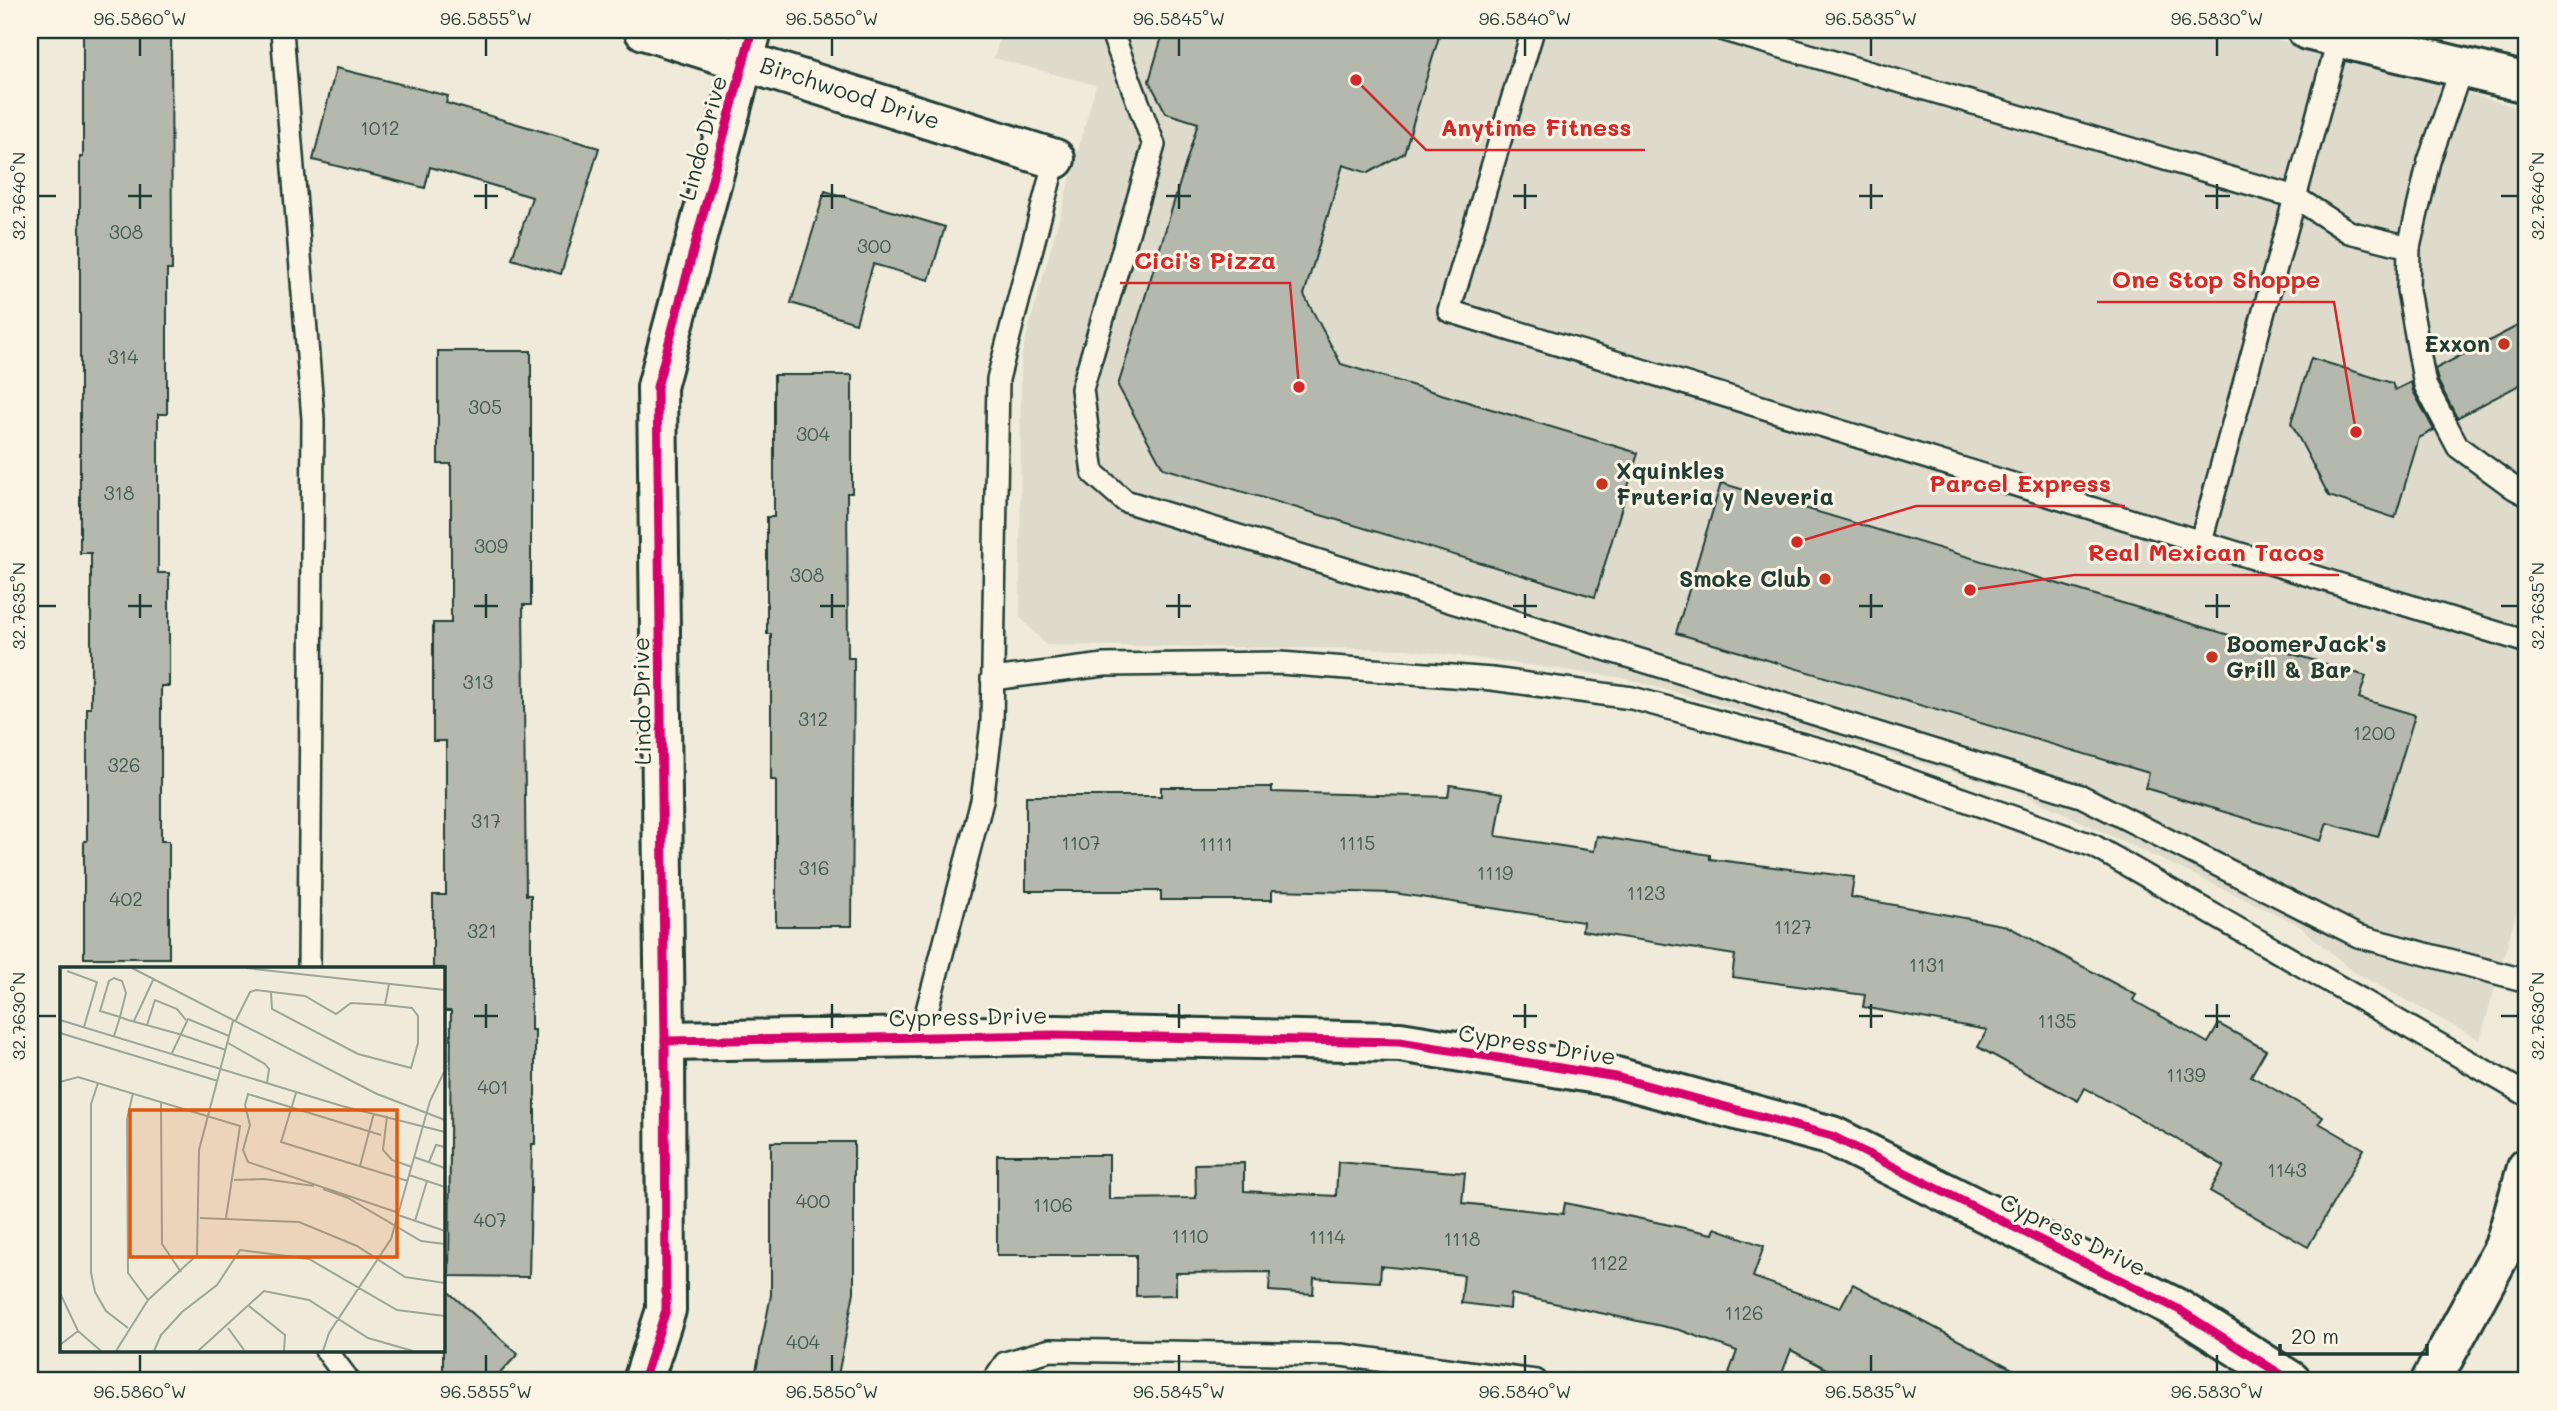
<svg xmlns="http://www.w3.org/2000/svg" width="2557" height="1411" viewBox="0 0 2557 1411" font-family="Mali,sans-serif">
	<style>
		.built { fill: #dedbcc }
		.building { fill: #b5b9ad; stroke: #1f3d34; stroke-width: 2 }
		.lines { fill: none; stroke-linecap: round; stroke-linejoin: round }
		.service-casing { stroke: #1f3d34; stroke-width: 26 }
		.minor-casing { stroke: #1f3d34; stroke-width: 44 }
		.secondary-casing { stroke: #1f3d34; stroke-width: 44 }
		.primary-casing { stroke: #1f3d34; stroke-width: 44 }
		.service { stroke: #fcf5e5; stroke-width: 21 }
		.minor { stroke: #fcf5e5; stroke-width: 38 }
		.secondary { stroke: #fcf5e5; stroke-width: 38 }
		.primary { stroke: #fcf5e5; stroke-width: 38 }
		.cycleway-casing { stroke: #fcf5e5; stroke-width: 13 }
		.cycleway { stroke: #d6006c; stroke-width: 9 }
		.ticks { fill: none; stroke: #1f3d34; stroke-width: 2.5 }
		.poi-dot { fill: #c8321e; stroke: #fcf5e5; stroke-width: 2.5 }
		.labels { text-anchor: middle; stroke-width: 6; stroke-linejoin: round; paint-order: stroke }
		.number-label { font-size: 19px; fill: #445c52 }
		.street-label { font-size: 23px; fill: #1f3d34; stroke: #fcf5e5 }
		.poi-label { font-size: 23px; font-weight: bold; fill: #1f3d34; stroke: #fcf5e5; text-anchor: end }
		.inset-road { fill: none; stroke: #9ca598; stroke-width: 2 }
		.view { fill: #de580e; fill-opacity: 0.15; stroke: #de580e; stroke-width: 3.5 }
		.inset-edge { fill: none; stroke: #1f3d34; stroke-width: 3.5 }
		.leader { fill: none; stroke: #d62828; stroke-width: 2.5 }
		.callout-dot { fill: #d62828; stroke: #fcf5e5; stroke-width: 2.5 }
		.callout-label { font-size: 24px; text-anchor: middle; font-weight: bold; fill: #d62828; stroke: #fcf5e5; stroke-width: 6; stroke-linejoin: round; paint-order: stroke }
		.neatline { fill: none; stroke: #1f3d34; stroke-width: 2.5 }
		.ticks-label { font-size: 18px; text-anchor: middle; fill: #1f3d34 }
	</style>
	<rect width="100%" height="100%" fill="#efeada"/>
	<filter id="ink" filterUnits="userSpaceOnUse"><feTurbulence type="fractalNoise" baseFrequency=".0143" numOctaves="2"/><feDisplacementMap in="SourceGraphic" scale="14" xChannelSelector="R" yChannelSelector="G"/><feConvolveMatrix kernelMatrix="1 2 1 2 8 2 1 2 1" color-interpolation-filters="sRGB"/></filter>
	<g filter="url(#ink)">
		<path class="built" d="M1002 30H2242L2527 110V875L2480 1040 2354 972 2297 924 2015 790 1625 678 1407 649 1046 645 1020 617 1021 357 1096 85 994 58Z"/>
		<g class="building">
			<path d="M83 30H171L172 270H167V414H158V573H169V686H161V841H169V958H84V841H87V708H91V553H80V157H83Z"/>
			<path d="M1164 30H1441L1404 153 1368 173 1343 165 1304 295 1341 364 1638 453 1595 597 1163 468 1118 386 1198 123 1166 113 1149 81Z"/>
			<path d="M336 68 448 96 446 103 599 148 561 274 512 259 532 197 430 167 425 188 313 160Z"/>
			<path d="M825 191 945 227 929 280 873 264 856 323 791 303Z"/>
			<path d="M2527 321V381L2457 418 2438 381 2435 369Z"/>
			<path d="M438 351H531V605H523L526 895H531V1030H535V1144H532L529 1277 449 1276 451 1011H443V968H433V895H446V741H433V623H451V464H438Z"/>
			<path d="M2311 358 2392 383 2395 390 2411 382 2413 391 2434 430 2419 438 2395 518 2329 496 2291 423Z"/>
			<path d="M774 375H852V493H847L848 658H854L852 926H776V780H771V634H767V517H774Z"/>
			<path d="M1721 483 2366 676 2359 698 2415 715 2378 837 2327 823 2321 841 2145 788 2149 773 1676 633Z"/>
			<path d="M1450 785 1503 793 1496 836 1594 851 1597 836 1710 855V859L1854 877 1851 897 2007 926 2136 995 2133 1000 2208 1043 2219 1024 2266 1050 2251 1076 2323 1117 2319 1123 2364 1149 2308 1247 2210 1191 2224 1166 2085 1088 2078 1101 1978 1047 1987 1030 1863 1007 1865 995 1732 977 1735 955 1582 931 1583 922 1394 893 1272 890V900H1161V891H1026V796H1161V787H1272V792L1448 797Z"/>
			<path d="M771 1142H854V1292L837 1381H754L771 1295Z"/>
			<path d="M997 1155H1109V1199L1196 1198 1195 1164 1244 1163V1191L1336 1196 1338 1162 1465 1173 1462 1203 1563 1214 1565 1203 1713 1234 1715 1228 1764 1246 1753 1277 1840 1308 1853 1284 2035 1381H1849L1791 1350 1779 1381H1751L1729 1373 1737 1351 1680 1330 1511 1294 1510 1309 1461 1303 1464 1275 1381 1266 1380 1282 1314 1278 1313 1294 1269 1291 1270 1272 1176 1273V1295L1136 1296V1255H997Z"/>
			<path d="M443 1287 518 1354 493 1381H443Z"/>
		</g>
		<g class="lines">
			<defs>
				<g id="service">
					<path d="M282 30 313 419 309 968"/>
					<path d="M1111 30 1154 145 1082 389 1093 473 1125 501 2081 796 2358 936 2527 981"/>
					<path d="M1533 30 1449 311 2527 642"/>
					<path d="M1724 30 2295 197 2349 232 2409 247"/>
					<path d="M2462 67 2429 161 2409 247 2408 290 2425 385 2458 447 2514 488 2527 495"/>
					<path d="M2201 541 2339 37"/>
					<path d="M992 679 1104 665 1280 663 1492 679 1632 698 1833 753 2094 846 2527 1095"/>
					<path d="M920 1037 982 801 992 723 998 379 1055 159"/>
					<path d="M326 1350 349 1381"/>
					<path d="M993 1381 1005 1363 1050 1350 1341 1355 1536 1381"/>
				</g>
				<g id="minor">
					<path d="M644 30 1055 159"/>
					<path d="M665 1041 1055 1035 1400 1042 1616 1077 1832 1136 2178 1309 2291 1381"/>
					<path d="M643 1381 666 1310 665 1041 657 387 752 30"/>
				</g>
				<path id="secondary" d="M2431 1381 2504 1247 2527 1168"/>
				<path id="primary" d="M2307 30 2527 83"/>
			</defs>
			<use href="#service" class="service-casing"/>
			<use href="#minor" class="minor-casing"/>
			<use href="#secondary" class="secondary-casing"/>
			<use href="#primary" class="primary-casing"/>
			<use href="#service" class="service"/>
			<use href="#minor" class="minor"/>
			<use href="#secondary" class="secondary"/>
			<use href="#primary" class="primary"/>
			<defs>
				<g id="cycleway">
					<path d="M665 1041 1055 1035 1400 1042 1616 1077 1832 1136 2178 1309 2291 1381"/>
					<path d="M643 1381 666 1310 665 1041 657 387 752 30"/>
				</g>
			</defs>
			<use href="#cycleway" class="cycleway-casing"/>
			<use href="#cycleway" class="cycleway"/>
		</g>
	</g>
	<path class="ticks" d="M140 38V56M486 38V56M832 38V56M1179 38V56M1525 38V56M1871 38V56M2217 38V56M140 184V209M486 184V209M832 184V209M1179 184V209M1525 184V209M1871 184V209M2217 184V209M38 196H56M128 196H152M474 196H498M820 196H845M1166 196H1191M1513 196H1537M1859 196H1883M2205 196H2230M2501 196H2518M140 594V618M486 594V618M832 594V618M1179 594V618M1525 594V618M1871 594V618M2217 594V618M38 606H56M128 606H152M474 606H498M820 606H845M1166 606H1191M1513 606H1537M1859 606H1883M2205 606H2230M2501 606H2518M486 1004V1028M832 1004V1028M1179 1004V1028M1525 1004V1028M1871 1004V1028M2217 1004V1028M38 1016H56M474 1016H498M820 1016H845M1166 1016H1191M1513 1016H1537M1859 1016H1883M2205 1016H2230M2501 1016H2518M140 1355V1372M486 1355V1372M832 1355V1372M1179 1355V1372M1525 1355V1372M1871 1355V1372M2217 1355V1372"/>
	<g class="poi-dot">
		<circle cx="2504" cy="344" r="7"/>
		<circle cx="1602" cy="484" r="7"/>
		<circle cx="1825" cy="579" r="7"/>
		<circle cx="2212" cy="657" r="7"/>
	</g>
	<g class="labels">
		<g class="number-label">
			<text x="380" y="135">1012</text>
			<text x="126" y="239">308</text>
			<text x="874" y="253">300</text>
			<text x="123" y="364">314</text>
			<text x="485" y="414">305</text>
			<text x="813" y="441">304</text>
			<text x="119" y="500">318</text>
			<text x="491" y="553">309</text>
			<text x="807" y="582">308</text>
			<text x="478" y="689">313</text>
			<text x="813" y="726">312</text>
			<text x="2374" y="740">1200</text>
			<text x="124" y="772">326</text>
			<text x="486" y="828">317</text>
			<text x="1081" y="850">1107</text>
			<text x="1357" y="850">1115</text>
			<text x="1216" y="851">1111</text>
			<text x="814" y="875">316</text>
			<text x="1495" y="880">1119</text>
			<text x="1646" y="900">1123</text>
			<text x="126" y="906">402</text>
			<text x="1793" y="934">1127</text>
			<text x="482" y="938">321</text>
			<text x="1927" y="972">1131</text>
			<text x="2057" y="1028">1135</text>
			<text x="2186" y="1082">1139</text>
			<text x="493" y="1094">401</text>
			<text x="2287" y="1177">1143</text>
			<text x="813" y="1208">400</text>
			<text x="1053" y="1212">1106</text>
			<text x="490" y="1227">407</text>
			<text x="1190" y="1243">1110</text>
			<text x="1327" y="1244">1114</text>
			<text x="1462" y="1246">1118</text>
			<text x="1609" y="1270">1122</text>
			<text x="1744" y="1320">1126</text>
			<text x="803" y="1349">404</text>
		</g>
		<g class="street-label">
			<text transform="translate(850 93) rotate(18)" y="8">Birchwood Drive</text>
			<text transform="translate(703 138) rotate(-75)" y="8">Lindo Drive</text>
			<text transform="translate(642 701) rotate(-91)" y="8">Lindo Drive</text>
			<text transform="translate(968 1017) rotate(-1)" y="8">Cypress Drive</text>
			<text transform="translate(1537 1045) rotate(9)" y="8">Cypress Drive</text>
			<text transform="translate(2073 1235) rotate(26)" y="8">Cypress Drive</text>
		</g>
		<g class="poi-label">
			<text x="2490" y="352">Exxon</text>
			<text x="1616" y="479" text-anchor="start">Xquinkles<tspan x="1616" dy="26">Fruteria y Neveria</tspan></text>
			<text x="1811" y="587">Smoke Club</text>
			<text x="2226" y="652" text-anchor="start">BoomerJack's<tspan x="2226" dy="26">Grill &amp; Bar</tspan></text>
		</g>
	</g>
	<g transform="translate(60 967)">
		<rect width="385" height="385" fill="#efeada"/>
		<path class="inset-road" d="M72 1 317 127 385 153M186 1 385 23M7 4 37 15 24 60M211 25 212 42 298 87 351 101 358 76V49L352 41 325 38M0 53 282 139 385 165M74 54 94 11M175 55 190 25 196 23 245 29 276 47 291 36 325 38 329 17M87 58 95 33 117 42 126 53M0 66 158 114M54 69 60 50 66 26 62 14 54 11 49 14 40 44 60 50 68 53 119 67 166 83M168 76 205 97 209 102 207 116M112 86 128 52 169 69M0 115 18 110 180 159 166 251M38 116 31 137V306L35 325 46 344 68 361M73 126 67 152 68 306 88 333M236 126 221 175 348 214M101 135 102 277 121 305M327 149 323 183 332 193 352 200M321 168 188 127 185 138 190 158 183 183 188 195 339 246M354 190 385 201M369 195 376 178 385 180M300 199 314 146M349 208 385 220M174 213 204 212 254 219M263 222 288 231 361 274 385 277M338 248 385 264M140 251 239 255 297 279 345 310 385 316M355 254 367 214M0 326 18 364 41 384M189 339 225 368 224 384M168 361 184 383M0 378 18 364M56 384 88 333 137 288 139 183 173 54M94 384 101 368 122 345 157 318 180 283 249 292 337 343 385 349M138 384 204 324 249 333 308 371 353 384M263 384 269 366 331 272 370 134 385 103"/>
		<path class="view" d="M70 143H337V290H70Z"/>
		<rect width="385" height="385" class="inset-edge"/>
	</g>
	<path class="leader" d="M1356 80L1426 150H1645M1299 387L1290 283H1120M2356 432L2334 302H2097M1797 542L1916 506H2125M1970 590L2074 575H2339"/>
	<g class="callout-dot">
		<circle cx="1356" cy="80" r="7"/>
		<circle cx="1299" cy="387" r="7"/>
		<circle cx="2356" cy="432" r="7"/>
		<circle cx="1797" cy="542" r="7"/>
		<circle cx="1970" cy="590" r="7"/>
	</g>
	<g class="callout-label">
		<text x="1536" y="136">Anytime Fitness</text>
		<text x="1205" y="269">Cici's Pizza</text>
		<text x="2216" y="288">One Stop Shoppe</text>
		<text x="2020" y="492">Parcel Express</text>
		<text x="2206" y="561">Real Mexican Tacos</text>
	</g>
	<rect width="2557" height="1411" fill="none" stroke="#fcf5e5" stroke-width="77"/>
	<path d="M2280 1344v10h147v-10" fill="none" stroke="#1f3d34" stroke-width="3.5"/>
	<text x="2291" y="1344" font-size="21" fill="#1f3d34" stroke="#fcf5e5" stroke-width="5" paint-order="stroke">20 m</text>
	<rect x="38" y="38" width="2480" height="1334" class="neatline"/>
	<g class="ticks-label">
		<text x="140" y="25">96.5860°W</text>
		<text x="486" y="25">96.5855°W</text>
		<text x="832" y="25">96.5850°W</text>
		<text x="1179" y="25">96.5845°W</text>
		<text x="1525" y="25">96.5840°W</text>
		<text x="1871" y="25">96.5835°W</text>
		<text x="2217" y="25">96.5830°W</text>
		<text transform="translate(19 196) rotate(-90)" y="6">32.7640°N</text>
		<text transform="translate(2538 196) rotate(-90)" y="6">32.7640°N</text>
		<text transform="translate(19 606) rotate(-90)" y="6">32.7635°N</text>
		<text transform="translate(2538 606) rotate(-90)" y="6">32.7635°N</text>
		<text transform="translate(19 1016) rotate(-90)" y="6">32.7630°N</text>
		<text transform="translate(2538 1016) rotate(-90)" y="6">32.7630°N</text>
		<text x="140" y="1398">96.5860°W</text>
		<text x="486" y="1398">96.5855°W</text>
		<text x="832" y="1398">96.5850°W</text>
		<text x="1179" y="1398">96.5845°W</text>
		<text x="1525" y="1398">96.5840°W</text>
		<text x="1871" y="1398">96.5835°W</text>
		<text x="2217" y="1398">96.5830°W</text>
	</g>
</svg>
